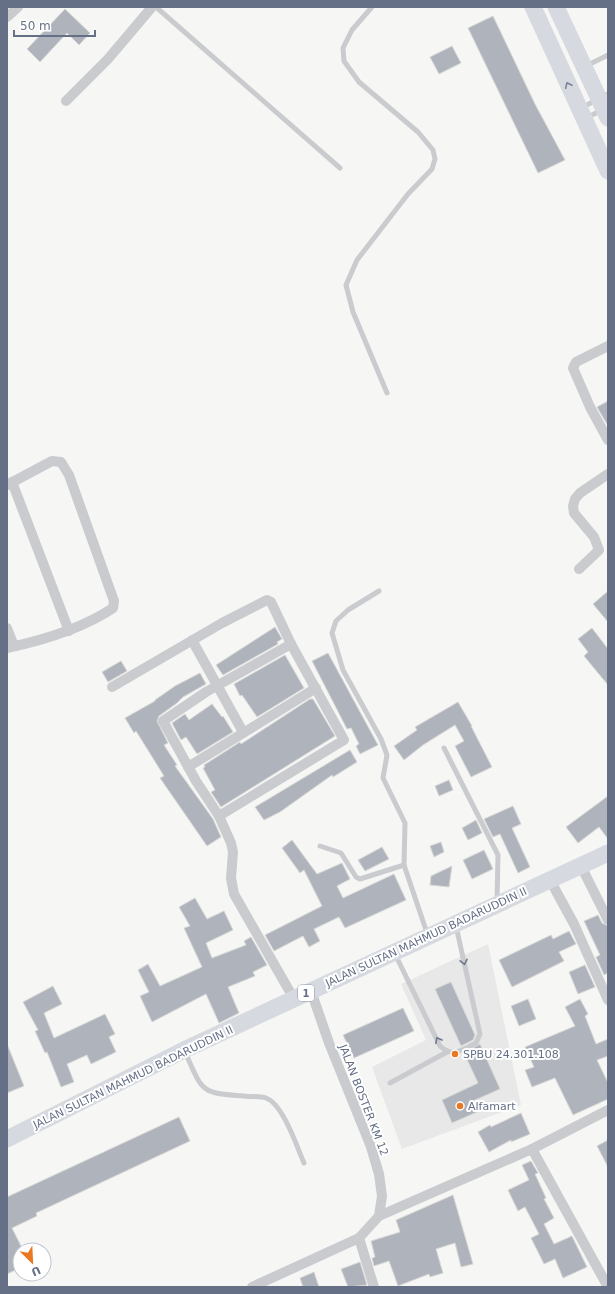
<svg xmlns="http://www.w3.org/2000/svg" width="615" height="1294" viewBox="0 0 615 1294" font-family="'DejaVu Sans',sans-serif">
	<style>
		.built { fill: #e7e8e7 }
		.building { fill: #afb4bc; stroke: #d8d8d6 }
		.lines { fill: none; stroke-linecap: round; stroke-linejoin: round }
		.service { stroke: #c9cbcf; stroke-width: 5 }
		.minor { stroke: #c9cbcf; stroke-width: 10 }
		.trunk { stroke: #d6d9df; stroke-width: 17 }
		.oneway { stroke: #7c8598 }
		.oneway2 { stroke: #6f798d }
		.poi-dot { fill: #ea7820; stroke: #fff; stroke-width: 1.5 }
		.labels { text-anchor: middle; stroke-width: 4; stroke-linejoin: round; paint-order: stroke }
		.shield { fill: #fff; stroke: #939baa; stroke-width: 1 }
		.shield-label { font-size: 10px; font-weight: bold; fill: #657086 }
		.street-label { font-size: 11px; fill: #657086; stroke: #fff }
		.poi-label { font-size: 11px; fill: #657086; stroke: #fff; text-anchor: start }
	</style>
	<rect width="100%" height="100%" fill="#f6f7f4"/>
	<path class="built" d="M488 944 521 1105 402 1149 372 1067 426 1040 401 984Z"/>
	<g class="building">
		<path d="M65 9 90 33 79 45 67 33 40 62 27 49Z"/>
		<path d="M493 16 535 104 565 160 538 173 468 28Z"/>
		<path d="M452 46 461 63 439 74 430 57Z"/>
		<path d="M608 401V426L597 407Z"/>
		<path d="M608 591V622L593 604Z"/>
		<path d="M275 627 282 639 277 642 278 644 223 675 216 665Z"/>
		<path d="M592 628 608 649V685L584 656 588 652 578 639Z"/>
		<path d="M328 653 378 745 360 754 356 746 359 744 351 728 347 729 312 661Z"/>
		<path d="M285 655 304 688 257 717 242 695 240 696 234 684Z"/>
		<path d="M121 661 127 671 108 682 102 672Z"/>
		<path d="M200 673 206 684 183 697 177 703 159 716 157 721 168 743 164 745 177 765 175 766 213 819 221 837 207 846 160 778 164 776 136 731 134 733 125 718 155 701V700L175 686Z"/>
		<path d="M310 699H313L335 736 221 807 211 792 215 790 203 768 205 767 204 765 240 742 241 744Z"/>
		<path d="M458 702 472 726H471L492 767 471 777 455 746 464 741 455 725 423 745 404 760 394 746 417 730 415 727Z"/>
		<path d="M212 704 222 717 223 716 233 732 197 754 186 737 181 740 172 723 185 714 189 720Z"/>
		<path d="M350 750 357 762 333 777 332 775 280 812 264 820 255 807Z"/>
		<path d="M449 780 453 790 439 796 435 786Z"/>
		<path d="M608 796V839L599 827 578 843 566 827Z"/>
		<path d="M513 806 521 824 512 828 530 867 518 873 500 834 493 837 484 819Z"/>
		<path d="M476 820 482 833 468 840 462 828Z"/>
		<path d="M292 840 317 874 342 863 350 879 337 886 343 898 394 874 406 900 345 928 339 917 314 929 320 941 309 947 303 936 274 951 265 935 322 906 304 870 300 873 282 848Z"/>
		<path d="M441 842 444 852 434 857 430 846Z"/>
		<path d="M382 847 389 859 365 871 358 860Z"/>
		<path d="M484 850 493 869 472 879 463 860Z"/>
		<path d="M452 866 449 887 430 885 431 876Z"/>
		<path d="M195 898 207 919 224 911 233 930 206 943 212 958 246 945 244 941 251 937 267 965 253 972 255 976 228 987 239 1013 219 1023 206 994 152 1022 140 996 149 992 138 970 148 964 160 986 202 967 184 928 190 926 179 907Z"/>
		<path d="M598 915 602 923 608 926V973L604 975 596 957 600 955 584 921Z"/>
		<path d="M569 931 576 944 559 952 564 961 512 987 499 960 551 935 553 939Z"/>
		<path d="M585 965 595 987 578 994 569 972Z"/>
		<path d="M451 982 475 1035 473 1040 461 1046 435 989Z"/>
		<path d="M53 986 62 1004 44 1013 54 1038 105 1014 115 1034 109 1037 116 1052 91 1064 87 1055 67 1064 74 1082 61 1087 47 1052 45 1053 35 1031 38 1030 23 1002Z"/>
		<path d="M528 999 536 1019 519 1026 511 1006Z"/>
		<path d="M580 999 588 1014 585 1016 596 1044 608 1039V1056L597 1060 608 1083V1099L573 1115 555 1078 532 1087 525 1070 534 1067 525 1047 575 1026 565 1007Z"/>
		<path d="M403 1008 414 1031 354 1058 343 1035Z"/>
		<path d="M7 1044 24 1086 7 1093Z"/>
		<path d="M480 1044 500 1089 473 1101 477 1112 452 1123 442 1100 478 1083 464 1053Z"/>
		<path d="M521 1113 530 1134 511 1142V1140L489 1152 478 1132 490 1125 491 1127Z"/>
		<path d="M179 1117 190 1141 36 1213 37 1216 12 1228 23 1250H20V1268L7 1274V1197Z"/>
		<path d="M608 1140V1167L597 1146Z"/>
		<path d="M531 1161 538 1173 535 1174 546 1198 544 1199 554 1218 544 1224 554 1244 572 1236 587 1267 563 1278 555 1259 544 1264 531 1238 539 1234 525 1207 518 1211 508 1190 529 1180 522 1165Z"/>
		<path d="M453 1195 473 1264 461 1267 455 1243 436 1249 443 1273 430 1277 429 1274 398 1286 389 1261 374 1266 372 1258 375 1257 371 1241 400 1232 396 1220Z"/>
		<path d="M360 1262 367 1285 348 1287 341 1269Z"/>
		<path d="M314 1272 319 1287H303L300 1278Z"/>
	</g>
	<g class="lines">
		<g class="service">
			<path d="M156 7 340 168"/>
			<path d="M372 7 352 30 343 48 344 61 359 82 418 132 433 150 435 159 432 169 408 194 357 260 346 285 353 312 387 393"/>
			<path d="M586 66 608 55"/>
			<path d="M581 108 608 94"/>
			<path d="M586 118 602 110"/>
			<path d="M379 591 348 610 336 621 332 633 343 670 381 739 387 755 383 778 405 823 404 865 427 933"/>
			<path d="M444 748 498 855 497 902"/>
			<path d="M320 846 341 853 356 877 360 879 404 865"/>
			<path d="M395 954 440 1046C453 1058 462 1050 476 1043L480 1034 456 926"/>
			<path d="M185 1052C203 1092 200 1093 244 1096 250 1097 260 1096 266 1098 283 1104 297 1147 304 1163"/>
			<path d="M390 1083 447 1052"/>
		</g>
		<g class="minor">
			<path d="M7 17 18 7"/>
			<path d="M66 101 108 59 152 7"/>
			<path d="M608 346 576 362 573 368 590 407 608 440"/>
			<path d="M12 482 69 631"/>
			<path d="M7 485 52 461 61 462 69 475 114 601 113 608C82 629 44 640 7 648"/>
			<path d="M579 569 599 550 594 537 574 513 573 506 575 499 580 493 608 474"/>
			<path d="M7 628 14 646"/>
			<path d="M192 640 243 732"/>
			<path d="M291 644 206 692 163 721 196 781 219 816 231 843 233 852 231 878 234 894 294 999"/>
			<path d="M112 687 222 623 267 600 271 602 291 644 344 740 219 816"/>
			<path d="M188 767 316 688"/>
			<path d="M581 866 608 920"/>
			<path d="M550 880 574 924 608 1000"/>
			<path d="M532 1149 608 1287"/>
			<path d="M379 1216 532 1149 608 1110"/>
			<path d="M359 1238 374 1287"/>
			<path d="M252 1287 359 1238 379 1216 382 1196 379 1174 371 1147 329 1043 311 991"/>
		</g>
		<g class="trunk">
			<path d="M533 7 608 171"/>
			<path d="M556 7 608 118"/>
			<path d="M7 1139 184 1050 608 853"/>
		</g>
	</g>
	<defs><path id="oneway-chevron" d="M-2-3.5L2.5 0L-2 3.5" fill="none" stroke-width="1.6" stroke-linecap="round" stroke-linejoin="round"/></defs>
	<use class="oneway" href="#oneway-chevron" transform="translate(568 85) rotate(-115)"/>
	<g class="oneway2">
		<use href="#oneway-chevron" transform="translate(464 962) rotate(78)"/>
		<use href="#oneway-chevron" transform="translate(438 1040) rotate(-119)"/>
	</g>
	<g class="poi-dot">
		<circle cx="455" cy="1054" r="4"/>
		<circle cx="460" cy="1106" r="4"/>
	</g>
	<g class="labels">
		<rect class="shield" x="298" y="985" width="16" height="16" rx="3"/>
		<g class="shield-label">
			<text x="306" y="997">1</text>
		</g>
		<g class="street-label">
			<text transform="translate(426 937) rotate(-25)" y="4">JALAN SULTAN MAHMUD BADARUDDIN II</text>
			<text transform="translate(133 1077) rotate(-26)" y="4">JALAN SULTAN MAHMUD BADARUDDIN II</text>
			<text transform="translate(364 1100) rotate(69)" y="4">JALAN BOSTER KM 12</text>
		</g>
		<g class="poi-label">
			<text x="463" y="1058">SPBU 24.301.108</text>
			<text x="468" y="1110">Alfamart</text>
		</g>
	</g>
	<rect width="615" height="1294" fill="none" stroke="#657086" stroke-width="16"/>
	<g transform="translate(32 1262) rotate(156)"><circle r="19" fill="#ffffff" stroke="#c1c6cf"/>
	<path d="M0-3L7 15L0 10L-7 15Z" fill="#ea7820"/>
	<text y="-6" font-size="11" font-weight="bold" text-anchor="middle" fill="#657086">U</text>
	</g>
	<path d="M14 30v6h81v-6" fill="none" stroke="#657086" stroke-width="2"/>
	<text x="20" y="30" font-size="12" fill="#657086" stroke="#ffffff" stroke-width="3" paint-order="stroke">50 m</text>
</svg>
